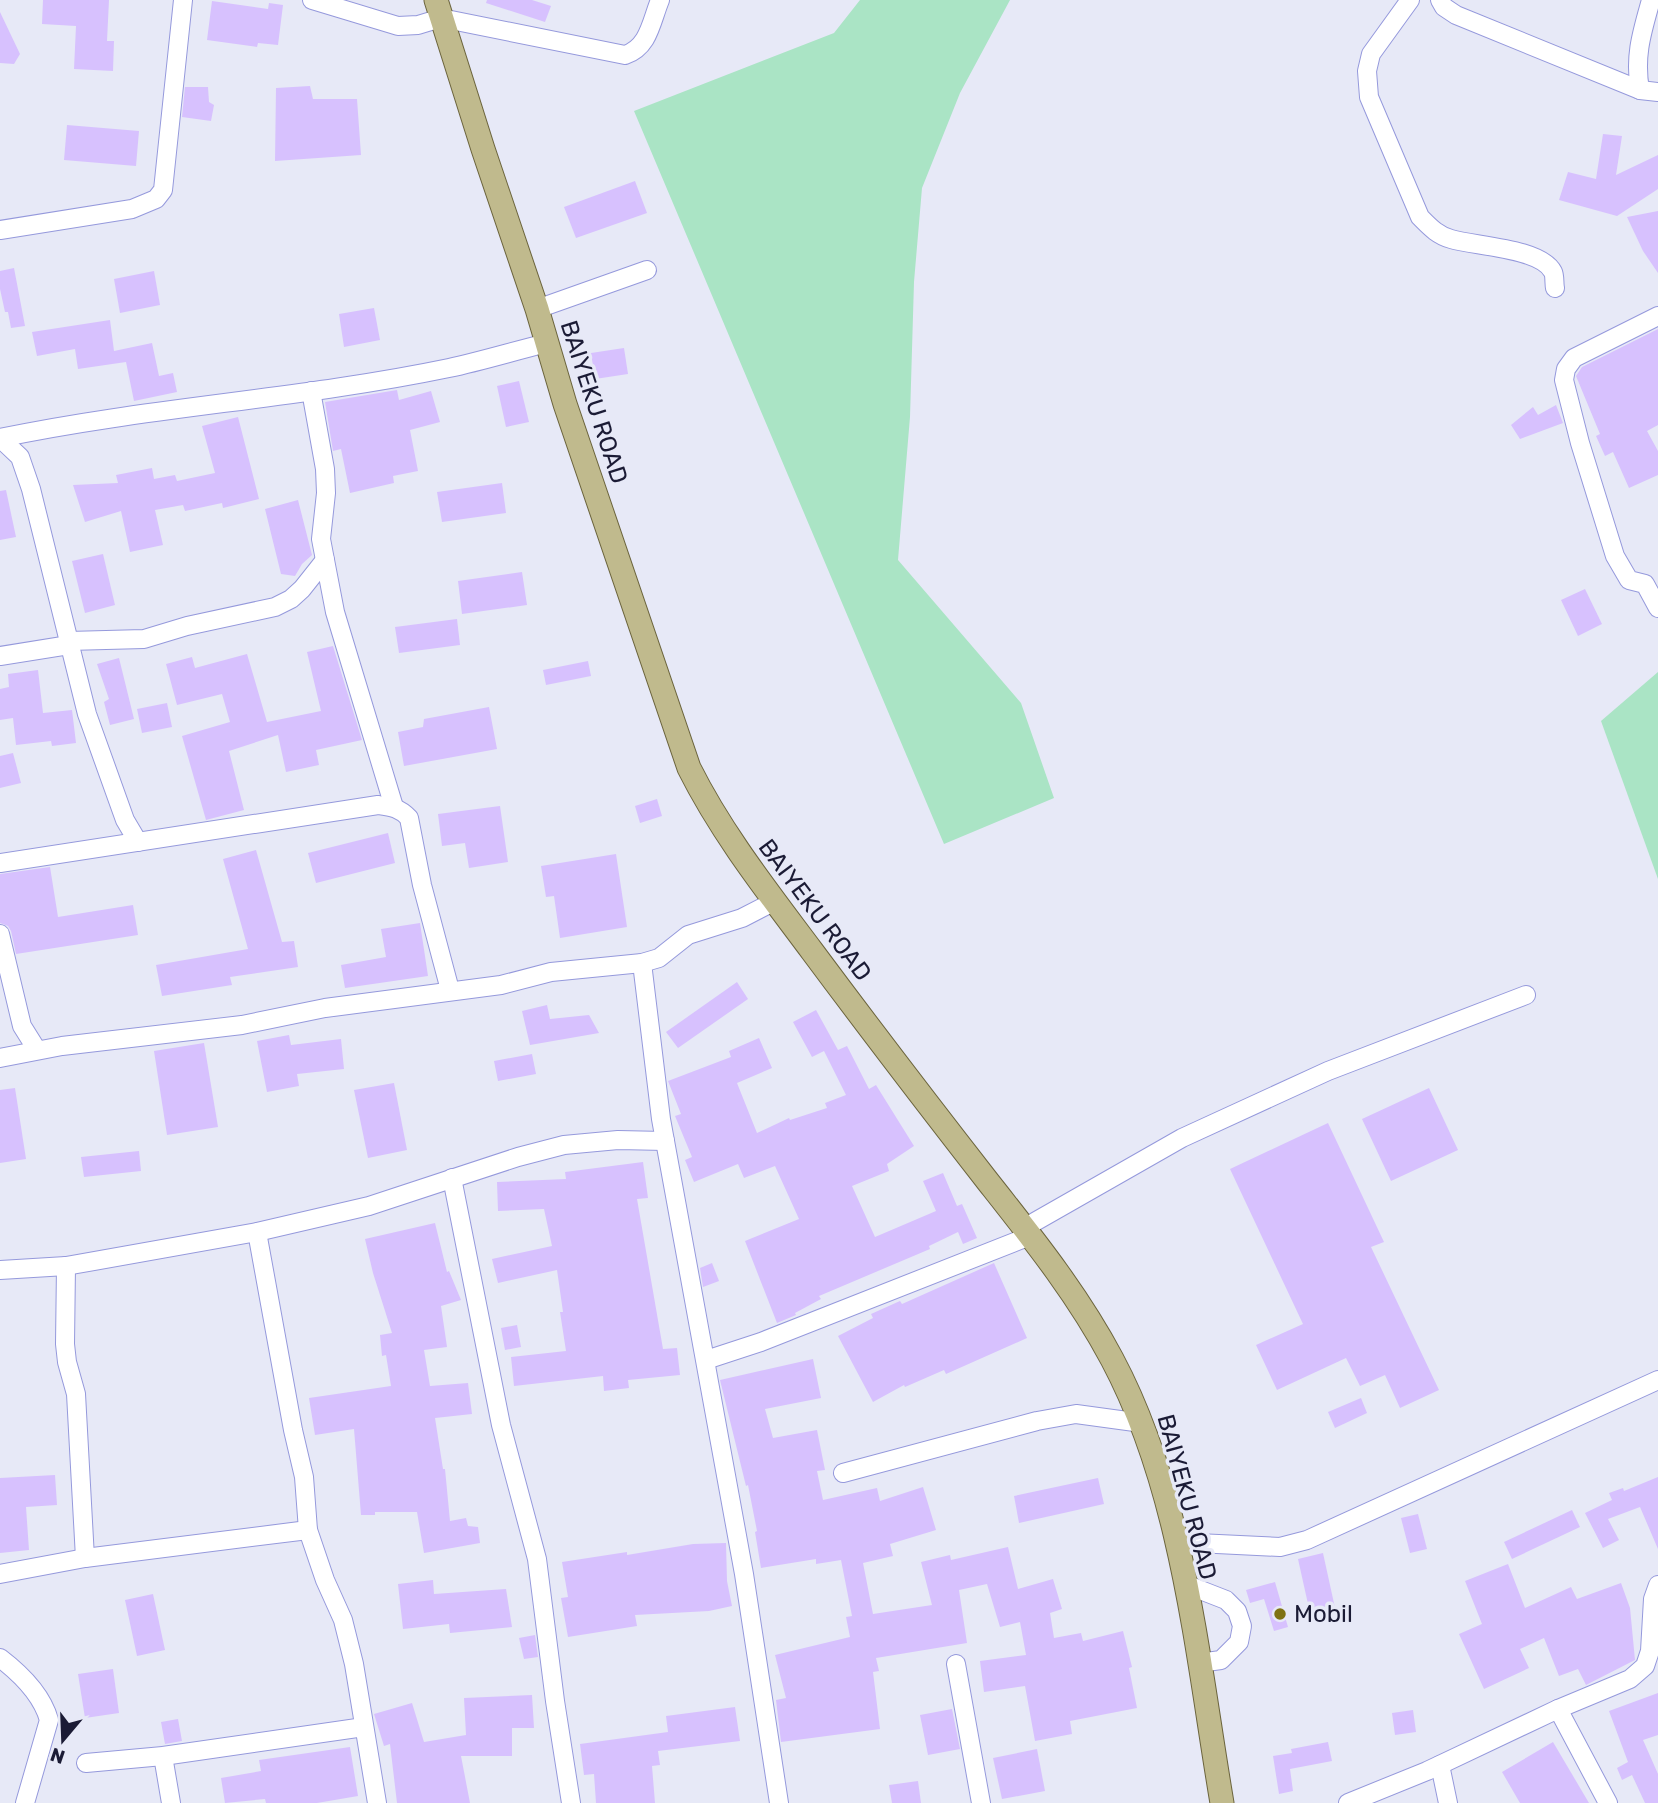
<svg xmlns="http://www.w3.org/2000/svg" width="1658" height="1803" viewBox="0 0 1658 1803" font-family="Rubik,sans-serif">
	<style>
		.green { fill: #aae4c5 }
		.building { fill: #d7c1fe }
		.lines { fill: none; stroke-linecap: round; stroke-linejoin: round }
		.minor-casing { stroke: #9599dc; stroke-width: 20 }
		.major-casing { stroke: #6b643d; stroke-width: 25 }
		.minor { stroke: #fff; stroke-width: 18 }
		.major { stroke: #c0ba8d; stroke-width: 23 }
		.poi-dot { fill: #7f7213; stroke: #e7e9f7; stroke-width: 2.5 }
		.labels { text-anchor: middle; stroke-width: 7; stroke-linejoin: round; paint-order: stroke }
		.street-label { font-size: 24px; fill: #1b1b35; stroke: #e7e9f7 }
		.poi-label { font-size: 24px; fill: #1b1b35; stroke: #e7e9f7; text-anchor: start }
	</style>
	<rect width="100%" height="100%" fill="#e7e9f7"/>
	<g class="green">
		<path d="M860 0H1010L960 93 922 188 914 282 910 417 898 560 1021 703 1054 798 944 844 634 111 834 33Z"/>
		<path d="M1658 672V879L1601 721Z"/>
	</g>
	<g class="building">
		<path d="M43 0H109L107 41H114L113 71 74 69 76 26 42 24Z"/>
		<path d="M487 0H532L551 6 545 22 486 3Z"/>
		<path d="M212 1 268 9 269 3 283 5 278 45 258 43 257 47 207 40Z"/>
		<path d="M0 12 20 54 14 64 0 63Z"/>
		<path d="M310 86 313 99H357L361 155 275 161 276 88Z"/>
		<path d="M185 87H208L209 102 214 105 211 121 182 117Z"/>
		<path d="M67 125 139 131 136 166 64 160Z"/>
		<path d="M1603 134 1622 136 1616 175 1658 155V189L1617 216 1559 200 1568 172 1596 179Z"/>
		<path d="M635 181 647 213 576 238 564 207Z"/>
		<path d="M1658 211V273L1643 251 1627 217Z"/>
		<path d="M14 268 25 326 11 328 8 312H5L0 289V271Z"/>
		<path d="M154 271 160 305 120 313 114 279Z"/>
		<path d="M374 308 380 340 344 347 339 314Z"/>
		<path d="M110 320 114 351 152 343 159 376 173 373 177 392 134 401 126 362 78 369 75 349 37 356 32 332Z"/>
		<path d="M1658 329V425L1647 431 1658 451V475L1629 488 1613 452 1605 456 1596 436 1600 434 1576 376 1582 367Z"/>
		<path d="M624 348 628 374 595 379 591 353Z"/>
		<path d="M519 381 529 422 506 427 497 386Z"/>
		<path d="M397 390 399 400 431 391 440 422 410 430 418 471 393 476 394 483 350 493 341 449 333 451 325 402Z"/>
		<path d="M1556 405 1563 423 1520 439 1511 425 1533 407 1538 415Z"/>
		<path d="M238 417 259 499 223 508 222 503 185 511 183 505 155 510 163 545 130 552 121 511 85 522 73 485 118 483 116 475 152 468 154 479 175 475 177 481 215 473 202 426Z"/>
		<path d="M502 483 506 513 442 522 437 492Z"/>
		<path d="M6 490 16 537 0 540V491Z"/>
		<path d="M298 500 312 555 302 564 295 576 281 574 265 509Z"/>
		<path d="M103 554 115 605 85 613 72 561Z"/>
		<path d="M522 572 527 605 462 614 458 581Z"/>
		<path d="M1585 589 1602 624 1578 636 1561 600Z"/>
		<path d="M457 619 460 645 399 653 395 627Z"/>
		<path d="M333 646 362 740 316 750 319 765 286 772 278 735 229 751 244 810 206 820 182 736 230 722 222 694 177 705 166 664 192 657 195 668 247 654 267 722 321 711 307 652Z"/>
		<path d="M119 658 134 719 110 725 104 702 109 699 97 664Z"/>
		<path d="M588 661 591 676 546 685 543 670Z"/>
		<path d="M38 670 43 713 72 710 76 743 52 746 51 741 16 745 13 718 0 720V689L9 687 8 674Z"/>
		<path d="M167 703 172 727 142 733 137 709Z"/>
		<path d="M489 707 497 749 404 766 398 732 423 727 424 719Z"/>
		<path d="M13 753 21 783 0 788V756Z"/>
		<path d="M657 799 662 816 640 823 635 806Z"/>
		<path d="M500 806 508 862 469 868 465 843 442 846 438 814Z"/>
		<path d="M388 833 395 863 316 883 308 853Z"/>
		<path d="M256 850 282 942 294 941 298 967 230 977 232 985 162 996 156 965 248 949 223 859Z"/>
		<path d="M616 854 627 927 560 938 554 896 546 897 541 866Z"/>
		<path d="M50 867 58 917 133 905 138 935 16 954 11 931 8 926 0 923V874Z"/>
		<path d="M420 923 428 976 345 988 341 965 386 957 381 929Z"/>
		<path d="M737 982 748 999 678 1048 666 1032Z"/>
		<path d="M547 1005 550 1019 589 1015 599 1033 530 1045 522 1011Z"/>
		<path d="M816 1010 838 1050 847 1046 869 1089 876 1085 914 1146 887 1164 889 1171 852 1186 875 1237 936 1211 923 1181 943 1173 957 1206 962 1204 977 1238 963 1244 958 1232 929 1246 930 1249 819 1296 821 1299 795 1313 796 1315 777 1323 745 1241 799 1219 775 1166 744 1178 738 1164 694 1182 685 1160 692 1157 675 1116 681 1114 668 1081 731 1057 729 1051 759 1038 772 1068 737 1083 757 1133 789 1118 790 1120 827 1108 825 1103 846 1095 824 1051 812 1057 793 1022Z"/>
		<path d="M289 1035 291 1045 341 1039 344 1069 297 1074 299 1086 267 1092 257 1041Z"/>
		<path d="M204 1043 218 1127 167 1135 154 1051Z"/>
		<path d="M532 1054 536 1074 498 1081 494 1061Z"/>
		<path d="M394 1083 407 1150 368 1158 354 1090Z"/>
		<path d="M15 1088 26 1159 0 1163V1090Z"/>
		<path d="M1429 1088 1458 1150 1391 1181 1362 1119Z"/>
		<path d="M1328 1123 1384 1242 1371 1247 1439 1390 1400 1408 1385 1375 1360 1386 1346 1358 1277 1390 1256 1345 1303 1324 1230 1169Z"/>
		<path d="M139 1151 141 1171 84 1177 81 1157Z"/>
		<path d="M643 1162 648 1198 637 1199 663 1349 677 1348 680 1375 628 1380 629 1388 604 1391 603 1376 514 1386 511 1357 566 1351 560 1312H563L557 1270 498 1283 492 1259 552 1246 544 1209 498 1211 497 1182 566 1179 565 1172Z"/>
		<path d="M435 1223 447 1272 449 1271 461 1300 441 1306 447 1347 424 1350 430 1386 468 1383 472 1414 435 1418 443 1469H445L450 1521 466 1518 468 1526 478 1527 480 1543 424 1553 417 1512H375V1515H361L354 1429 315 1435 309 1398 391 1386 386 1355 382 1356 380 1335 392 1333 373 1273 365 1239Z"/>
		<path d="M712 1263 719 1281 703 1287 700 1268Z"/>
		<path d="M994 1263 1027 1338 946 1374 944 1370 905 1387 904 1385 873 1402 838 1336 873 1318 871 1314 900 1301 902 1304Z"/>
		<path d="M517 1325 521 1347 505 1350 501 1328Z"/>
		<path d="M813 1359 821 1398 765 1409 773 1438 817 1430 825 1470 817 1471 823 1500 877 1488 880 1501 923 1487 936 1530 890 1544 893 1556 863 1563 873 1614 932 1605 921 1562 950 1555 951 1560 1008 1547 1018 1589 1053 1579 1062 1609 1050 1613 1054 1638 1081 1633 1083 1641 1123 1631 1132 1667 1129 1668 1137 1708 1070 1721 1072 1734 1035 1741 1025 1686 984 1692 980 1661 1026 1655 1020 1622 1000 1627 987 1584 959 1590 967 1643 876 1658 879 1671 873 1672 880 1729 781 1742 776 1700 786 1698 775 1655 850 1637 846 1617 852 1616 841 1560 816 1564V1559L761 1568 755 1532 757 1531 748 1485 746 1486 720 1380Z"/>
		<path d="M1361 1398 1367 1413 1335 1428 1328 1412Z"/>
		<path d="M55 1475 57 1505 26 1507 29 1550 0 1553V1478Z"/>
		<path d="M1658 1477V1549L1640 1507 1608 1519 1619 1540 1603 1548 1585 1513 1612 1500 1609 1493 1623 1488 1624 1491Z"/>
		<path d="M1098 1478 1104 1504 1019 1523 1014 1496Z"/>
		<path d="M1572 1510 1580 1527 1512 1559 1504 1542Z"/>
		<path d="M1418 1514 1427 1549 1410 1553 1401 1518Z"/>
		<path d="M726 1543 727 1581 732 1606 709 1611 635 1615 637 1626 568 1637 561 1598 568 1597 562 1562 627 1552V1555L693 1544Z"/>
		<path d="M1323 1553 1335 1608 1310 1613 1298 1559Z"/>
		<path d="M1508 1564 1525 1608 1571 1587 1577 1599 1621 1583 1630 1608 1635 1660 1586 1685 1578 1669 1559 1676 1544 1638 1520 1649 1529 1668 1484 1689 1459 1634 1482 1624 1465 1581Z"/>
		<path d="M433 1580 434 1594 506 1589 512 1627 450 1633 449 1624 403 1629 398 1584Z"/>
		<path d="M1275 1582 1288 1627 1274 1631 1264 1599 1250 1603 1246 1590Z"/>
		<path d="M153 1594 165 1650 137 1656 125 1600Z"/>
		<path d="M535 1635 538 1657 524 1659 519 1638Z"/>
		<path d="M113 1669 119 1713 85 1718 78 1674Z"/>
		<path d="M1658 1693V1735L1643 1740 1658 1774V1803H1645L1632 1775 1622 1780 1617 1768 1628 1762 1609 1711Z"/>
		<path d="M532 1695 534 1728H512V1756H461L470 1803H397L390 1744 384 1746 374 1714 412 1703 424 1742 466 1735 464 1698Z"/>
		<path d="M735 1707 740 1741 658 1751 660 1765 652 1766 655 1803H596L594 1774 584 1775 580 1744 668 1732 666 1716Z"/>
		<path d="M952 1709 960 1749 928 1755 920 1715Z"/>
		<path d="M1413 1710 1416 1732 1395 1735 1392 1713Z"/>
		<path d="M178 1719 182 1741 165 1744 161 1722Z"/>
		<path d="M1328 1742 1332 1761 1290 1769 1293 1791 1279 1794 1273 1756 1292 1753 1291 1749Z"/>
		<path d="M1553 1742 1589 1803H1520L1502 1772Z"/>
		<path d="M350 1747 358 1796 317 1803H266L265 1799 225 1803 221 1778 261 1771 259 1760Z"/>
		<path d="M1037 1749 1045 1791 1002 1799 993 1758Z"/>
		<path d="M918 1781 921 1803H892L889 1785Z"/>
	</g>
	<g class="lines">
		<defs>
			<g id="minor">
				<path d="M312 0 398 26 418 25 441 18 625 55C649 47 651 22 660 0"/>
				<path d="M1410 0 1371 54 1367 71 1369 97 1420 217C1430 227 1437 235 1451 239 1474 246 1541 248 1553 272 1555 276 1554 284 1555 288"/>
				<path d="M1440 0 1444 7 1456 15 1640 90 1658 92"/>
				<path d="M1640 90C1634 56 1642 32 1651 0"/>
				<path d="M0 230 132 209 156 199 163 190 183 0"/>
				<path d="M537 309 647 270"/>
				<path d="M1658 316 1574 358 1566 369 1564 380 1580 443 1615 556 1629 580 1645 584 1658 608"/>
				<path d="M311 391 325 469 326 493 321 539 325 560 335 612 394 807"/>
				<path d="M0 438C148 407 300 399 449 368 482 361 514 351 547 343"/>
				<path d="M0 438 20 457 31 489 87 714 125 820 138 842"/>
				<path d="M68 641 144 639 187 626 275 607 291 599 302 589 325 560"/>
				<path d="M0 656 69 645"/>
				<path d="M0 863 378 805C392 807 400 808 409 818L422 885 450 990"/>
				<path d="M0 934 22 1026 37 1050"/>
				<path d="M642 963 661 1119 744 1574 779 1803"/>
				<path d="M0 1058 62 1046 242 1025 325 1008 501 985 551 972 642 963 659 958 688 935 742 918 775 901"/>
				<path d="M452 1178 501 1425 537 1559 555 1701 571 1803"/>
				<path d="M1024 1228 1182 1138 1328 1071 1526 995"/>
				<path d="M257 1232 293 1430 304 1477 308 1530 325 1580 343 1620 354 1664 377 1803"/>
				<path d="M66 1266 65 1344 67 1362 76 1394 85 1558"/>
				<path d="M0 1270 66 1266 257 1232 369 1206 518 1157 564 1145 618 1140 665 1141"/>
				<path d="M706 1360 761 1342 1030 1236"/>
				<path d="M843 1473 1037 1421 1076 1414 1142 1423"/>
				<path d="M1176 1542 1280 1547 1307 1540 1658 1380"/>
				<path d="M0 1574 85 1558 308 1530"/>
				<path d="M1185 1584 1226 1600 1237 1611 1242 1626 1239 1642 1221 1660 1199 1663"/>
				<path d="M0 1658C21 1674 42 1695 49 1720L25 1803"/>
				<path d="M956 1664 981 1803"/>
				<path d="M1558 1709 1608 1803"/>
				<path d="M163 1756 171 1803"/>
				<path d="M86 1763 163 1756 364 1727"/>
				<path d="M1440 1765 1448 1803"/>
				<path d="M1348 1803 1427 1771 1558 1709 1630 1679 1645 1666 1650 1651 1653 1599 1658 1585"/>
			</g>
			<path id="major" d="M436 0 483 149 537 309 565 404 689 768C722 834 768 892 812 951 870 1029 929 1106 989 1183 1034 1240 1078 1295 1112 1359 1183 1492 1197 1656 1222 1803"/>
		</defs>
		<use href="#minor" class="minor-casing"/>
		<use href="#major" class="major-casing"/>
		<use href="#minor" class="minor"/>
		<use href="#major" class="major"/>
	</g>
	<circle class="poi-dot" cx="1280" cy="1614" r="7"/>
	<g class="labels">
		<g class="street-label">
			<text transform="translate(594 402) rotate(72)" y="8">BAIYEKU ROAD</text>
			<text transform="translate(815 910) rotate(53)" y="8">BAIYEKU ROAD</text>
			<text transform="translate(1187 1497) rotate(75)" y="8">BAIYEKU ROAD</text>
		</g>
		<g class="poi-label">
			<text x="1294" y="1622">Mobil</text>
		</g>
	</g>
	<g transform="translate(63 1740) rotate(199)" stroke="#e7e9f7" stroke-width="5" paint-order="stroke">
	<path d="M0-5L12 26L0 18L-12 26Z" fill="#1b1b35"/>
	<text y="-10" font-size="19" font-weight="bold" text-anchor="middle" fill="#1b1b35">N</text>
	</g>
</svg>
